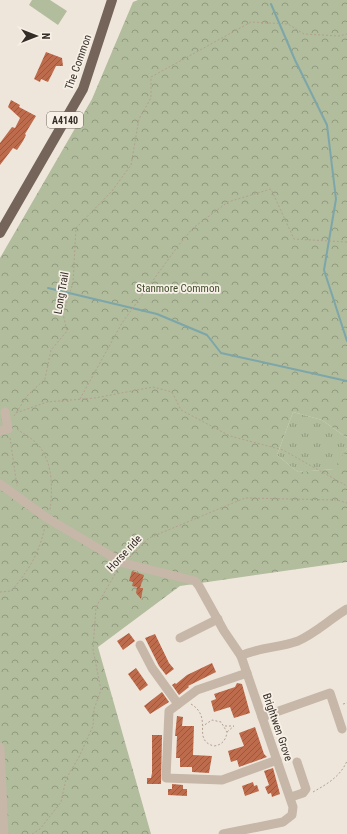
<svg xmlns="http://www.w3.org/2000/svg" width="347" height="834" viewBox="0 0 347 834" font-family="'Roboto Condensed',sans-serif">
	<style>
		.grass { fill: url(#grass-tufts) }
		.forest { fill: url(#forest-crowns) }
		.pitch { fill: #b1bd9c }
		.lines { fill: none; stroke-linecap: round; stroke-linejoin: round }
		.stream { stroke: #7ca6aa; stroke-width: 2 }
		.building { fill: url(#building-hatch) }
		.path { stroke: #b2a192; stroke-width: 1; stroke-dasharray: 2 2; stroke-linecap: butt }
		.minor { stroke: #c6b7a8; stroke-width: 9 }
		.major { stroke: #746459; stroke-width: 10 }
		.labels { text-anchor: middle; stroke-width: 3.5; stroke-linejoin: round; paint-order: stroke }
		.shield { fill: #f7f0e6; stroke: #6e6760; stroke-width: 1 }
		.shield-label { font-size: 10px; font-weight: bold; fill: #342c27 }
		.street-label { font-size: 11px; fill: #342c27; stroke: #f7f0e6 }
		.park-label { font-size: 11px; fill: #42502d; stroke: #f7f0e6 }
	</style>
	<defs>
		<pattern id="grass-tufts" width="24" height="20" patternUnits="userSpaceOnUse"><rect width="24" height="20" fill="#b1bd9c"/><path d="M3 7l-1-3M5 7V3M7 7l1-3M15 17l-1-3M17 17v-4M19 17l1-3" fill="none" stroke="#919a7f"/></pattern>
		<pattern id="forest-crowns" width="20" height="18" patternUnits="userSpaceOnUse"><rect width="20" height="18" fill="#b1bd9c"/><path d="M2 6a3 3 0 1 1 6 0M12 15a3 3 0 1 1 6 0" fill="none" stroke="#919a7f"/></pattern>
		<pattern id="building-hatch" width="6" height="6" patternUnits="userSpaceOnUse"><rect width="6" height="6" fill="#bc6b4c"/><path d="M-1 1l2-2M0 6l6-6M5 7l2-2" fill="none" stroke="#9a583f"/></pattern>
	</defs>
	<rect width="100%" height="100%" fill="#efe6db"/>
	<path class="grass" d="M293 412 322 420 347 438V448L335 469 298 472 277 455Z"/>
	<path class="forest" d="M138 0H347V438L322 420 293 412 277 455 298 472 334 469 347 448V562L180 586 98 647 151 834H0V258L92 99 133 2Z"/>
	<path class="pitch" d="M32 0H50L67 11 58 25 29 5Z"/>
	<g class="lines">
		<g class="stream">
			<path d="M271 4 295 60 327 125 336 199 324 270 347 341"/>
			<path d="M48 288 157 314 207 335 221 353 347 381"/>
		</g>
	</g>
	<g class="building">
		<path d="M46 52 62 58 63 66H56L48 82 41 79 40 82 34 79Z"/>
		<path d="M11 100 20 105 19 107 36 116 25 134 26 135 23 141 17 150 13 148 0 165V143L12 127 15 128 20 118 8 107Z"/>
		<path d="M132 571 144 575 140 588H143L141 599 136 593 137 587 132 586 133 582 129 581Z"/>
		<path d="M129 633 135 641 123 650 117 641Z"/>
		<path d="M155 634 169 663 174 669 166 675 159 666 145 638Z"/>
		<path d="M212 663 216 672 188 686 189 687 179 695 172 685 175 683 176 684 187 675Z"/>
		<path d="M136 668 148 685 140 691 128 674Z"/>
		<path d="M237 683 242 684 250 713 234 718 230 707 214 712 211 701 216 699 214 694 235 687Z"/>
		<path d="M162 692 169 702 150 714 144 706Z"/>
		<path d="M177 716 183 717 182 726H194L193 755 212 756 209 773 192 772V767H180V758H176L177 736H175Z"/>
		<path d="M255 727 264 754 267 757 239 767 237 760 231 762 228 751 244 746 239 733Z"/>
		<path d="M152 735H162L161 784H147V778H151L152 773Z"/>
		<path d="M273 768 280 794 272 797 271 793 268 794 265 787 269 785 264 771Z"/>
		<path d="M253 782 254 786 257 785 259 791 245 796 242 786Z"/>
		<path d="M172 784 183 785V789H187V796L168 795V789H172Z"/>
	</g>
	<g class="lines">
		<g class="path">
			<path d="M80 399 122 323 178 246 193 228 228 202 271 189 294 239 347 242"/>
			<path d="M16 413 47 402 95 398 153 387 172 392 181 410 230 436 283 450 347 486"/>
			<path d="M14 416 27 396 45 379 51 350 67 331 63 314 73 283 76 228 112 191 131 165 139 119 151 98V77L251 22 288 24 304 34 339 36 347 34"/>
			<path d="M17 429C22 433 28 436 33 440 53 456 53 487 50 510"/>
			<path d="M10 438 17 486"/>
			<path d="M130 557 149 538 245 498 337 500 347 503"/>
			<path d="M0 592 11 591C28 572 40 552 45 526"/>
			<path d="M191 704C214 718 191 740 214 746 222 745 226 740 227 732L221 722 212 720 203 726"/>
			<path d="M343 704 347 703"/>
			<path d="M225 726H234L227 732"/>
			<path d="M313 792C327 784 340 777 347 761"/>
			<path d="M32 834 40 829 61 802 66 779 79 757 93 726 94 709 101 690 93 649 96 607 118 569"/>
		</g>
		<g class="minor">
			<path d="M0 431 8 429 5 412"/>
			<path d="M0 484 47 518 123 563 195 581 199 586 224 631 241 656 293 807 292 815 283 822 223 834"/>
			<path d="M180 638 218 619"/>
			<path d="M140 645 152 668 178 704"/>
			<path d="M241 656C259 647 279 648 298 641 316 633 330 619 347 609"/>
			<path d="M247 673 197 690 169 711 166 778 222 780 277 760"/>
			<path d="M262 717 330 693 342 729"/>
			<path d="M0 747 4 834"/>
			<path d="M291 797 303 793 306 789 297 762"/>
		</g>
		<path class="major" d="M0 233 83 89 112 0"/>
	</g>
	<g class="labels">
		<rect class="shield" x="47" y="112" width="36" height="16" rx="3"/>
		<g class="shield-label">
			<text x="65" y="124">A4140</text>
		</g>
		<g class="street-label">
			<text transform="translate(78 62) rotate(-70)" y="4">The Common</text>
			<text transform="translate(61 293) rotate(-80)" y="4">Long Trail</text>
			<text transform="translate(124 553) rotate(-47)" y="4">Horse ride</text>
			<text transform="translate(278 727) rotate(71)" y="4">Brightwen Grove</text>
		</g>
		<g class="park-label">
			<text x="178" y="292">Stanmore Common</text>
		</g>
	</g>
	<g transform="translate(36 36) rotate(90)" stroke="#f7f0e6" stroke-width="3" paint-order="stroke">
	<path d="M0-3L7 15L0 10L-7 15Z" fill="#342c27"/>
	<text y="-6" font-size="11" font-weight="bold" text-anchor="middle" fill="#342c27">N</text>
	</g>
</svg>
